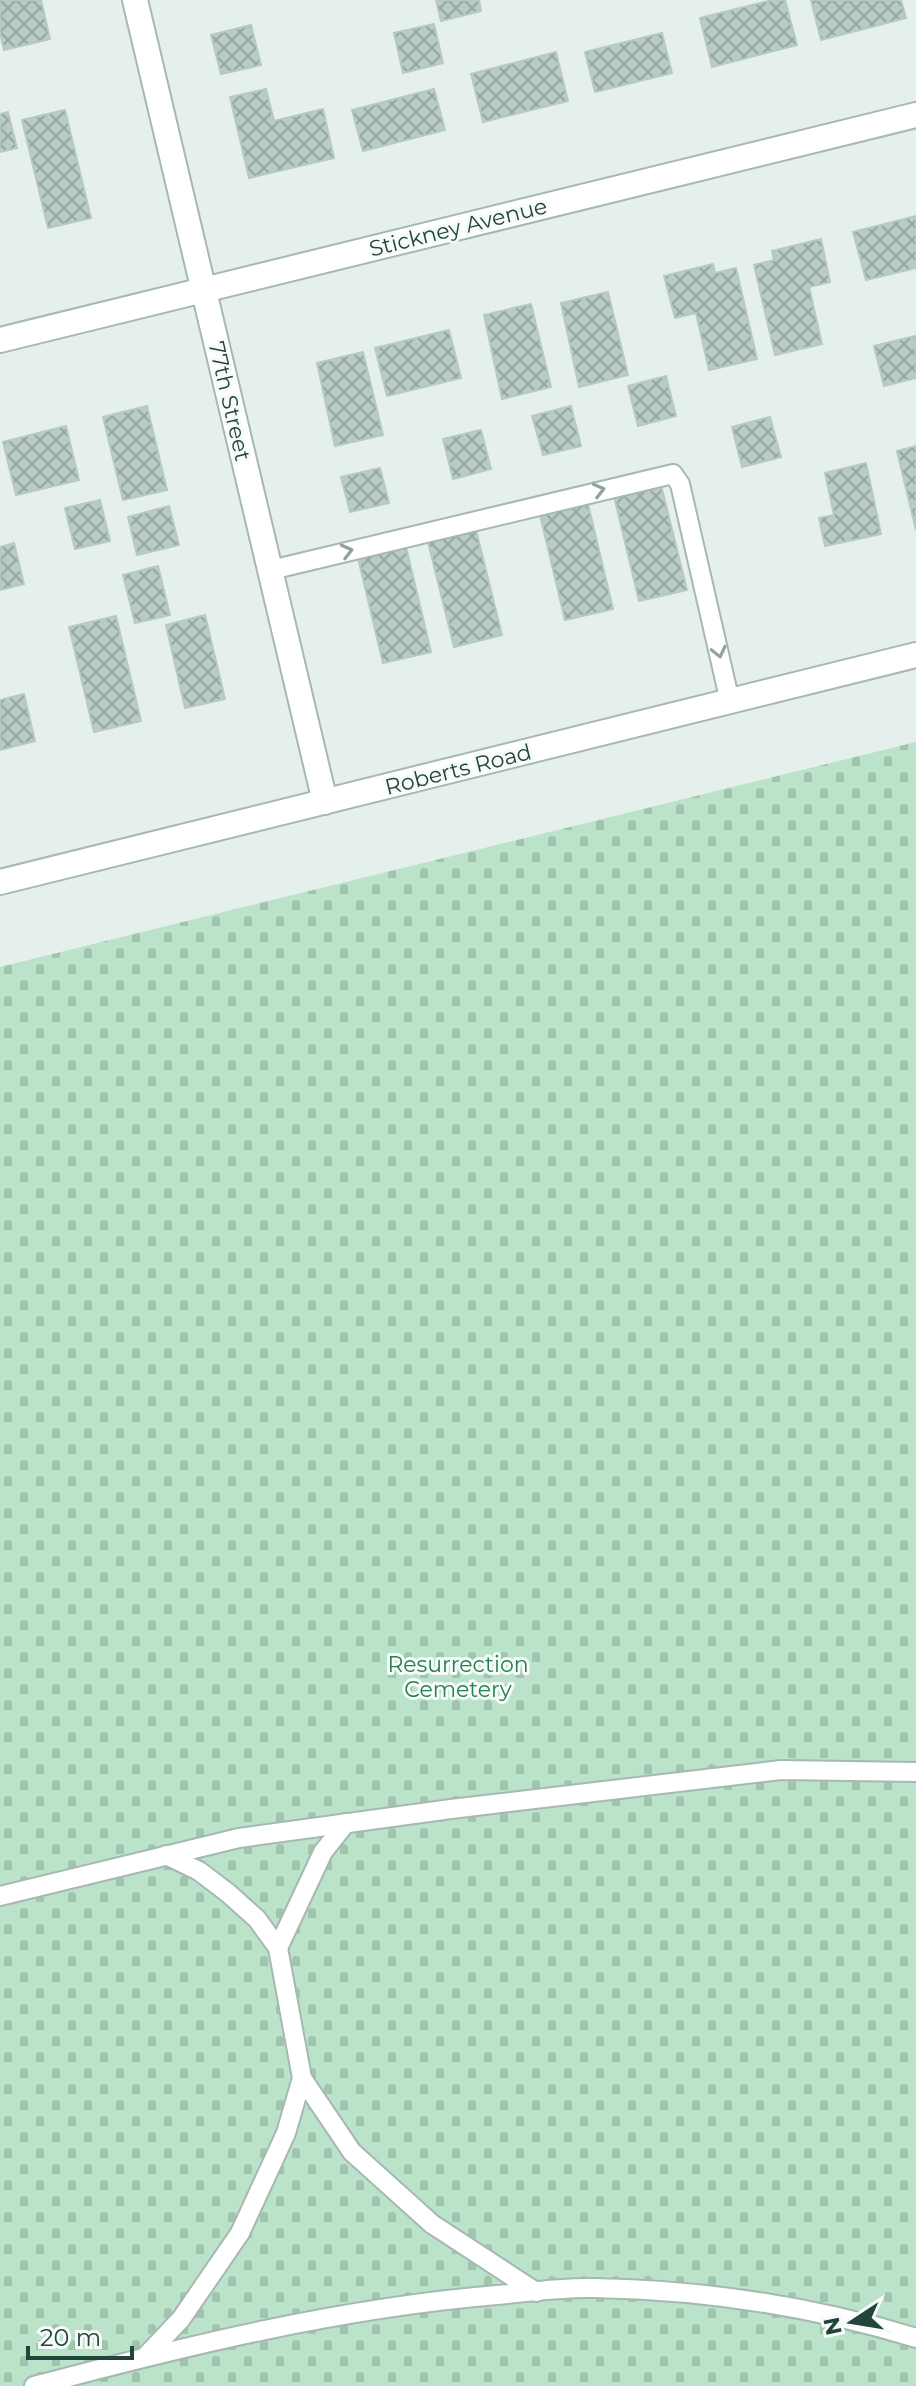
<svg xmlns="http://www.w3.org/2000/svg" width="916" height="2386" viewBox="0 0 916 2386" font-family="Montserrat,sans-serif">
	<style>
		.cemetery { fill: url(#cemetery-stones) }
		.building { fill: url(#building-cross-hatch); stroke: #b6cac3; stroke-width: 2 }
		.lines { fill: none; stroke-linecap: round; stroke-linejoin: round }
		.service-casing { stroke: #a6b8b3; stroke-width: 22 }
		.minor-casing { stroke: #a6b8b3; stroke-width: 28 }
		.tertiary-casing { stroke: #a6b8b3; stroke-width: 28 }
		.service { stroke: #fff; stroke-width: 18 }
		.minor { stroke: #fff; stroke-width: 24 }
		.tertiary { stroke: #fff; stroke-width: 24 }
		.oneway { stroke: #90a29e }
		.labels { text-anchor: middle; stroke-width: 6; stroke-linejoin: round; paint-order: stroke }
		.street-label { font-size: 22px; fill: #21443d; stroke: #f6fbf9 }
		.park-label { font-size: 22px; fill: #26804f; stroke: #f6fbf9 }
	</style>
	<defs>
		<pattern id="cemetery-stones" width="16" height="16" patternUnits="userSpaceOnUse" patternTransform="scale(2)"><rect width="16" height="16" fill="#bbe3c9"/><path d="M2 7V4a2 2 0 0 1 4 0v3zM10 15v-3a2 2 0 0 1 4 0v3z" fill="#a0c4ae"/></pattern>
		<pattern id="building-cross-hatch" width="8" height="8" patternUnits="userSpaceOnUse" patternTransform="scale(2)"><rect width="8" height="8" fill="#b9cbc5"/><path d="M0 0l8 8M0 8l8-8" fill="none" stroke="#96a6a1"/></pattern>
	</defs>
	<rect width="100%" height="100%" fill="#e5efeb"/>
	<path class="cemetery" d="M916 742V2386H0V967Z"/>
	<g class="building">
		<path d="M0 0H41L50 39 4 50 0 33Z"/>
		<path d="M436 0H479L481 11 441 21Z"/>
		<path d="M772 0H785L797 45 712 67 700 18Z"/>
		<path d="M811 0H901L906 18 821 40Z"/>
		<path d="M434 24 443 63 403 73 394 33Z"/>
		<path d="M251 25 261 65 221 74 211 35Z"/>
		<path d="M662 33 672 73 595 92 585 52Z"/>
		<path d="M556 52 568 101 483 122 471 74Z"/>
		<path d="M266 89 274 121 323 109 334 158 249 178 230 97Z"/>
		<path d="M434 89 445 130 363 151 352 110Z"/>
		<path d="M65 110 91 218 48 228 22 120Z"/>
		<path d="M8 112 17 148 0 152V114Z"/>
		<path d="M916 216V268L866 280 853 232Z"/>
		<path d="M821 239 830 282 809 287 822 344 775 355 754 265 774 260 772 251Z"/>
		<path d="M713 264 715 273 736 268 757 359 709 370 696 313 675 318 664 276Z"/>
		<path d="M608 292 628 375 579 387 561 303Z"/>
		<path d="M531 304 551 387 502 399 484 315Z"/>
		<path d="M449 330 461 378 387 396 375 348Z"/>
		<path d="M915 336 916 378 884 386 874 346Z"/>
		<path d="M363 352 383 435 335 446 317 363Z"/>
		<path d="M666 376 676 416 638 426 628 386Z"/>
		<path d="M147 406 167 490 123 500 103 417Z"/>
		<path d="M571 406 581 446 543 455 532 416Z"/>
		<path d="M770 417 781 457 742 467 732 427Z"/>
		<path d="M66 426 79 480 16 495 3 442Z"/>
		<path d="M481 430 491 469 453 479 443 439Z"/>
		<path d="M916 446V530L897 451Z"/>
		<path d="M866 463 881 534 825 546 819 518 834 515 825 473Z"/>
		<path d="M380 468 389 503 350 512 341 477Z"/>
		<path d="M661 485 687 590 639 601 614 496Z"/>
		<path d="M100 500 110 541 75 549 65 508Z"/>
		<path d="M588 504 613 609 565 620 540 515Z"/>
		<path d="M169 506 179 545 137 555 128 517Z"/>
		<path d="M476 530 502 635 454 647 428 542Z"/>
		<path d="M14 543 24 584 0 590V547Z"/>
		<path d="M406 547 431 652 383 663 358 558Z"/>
		<path d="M158 566 170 615 135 623 123 575Z"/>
		<path d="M205 615 225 699 185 708 166 625Z"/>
		<path d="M116 616 141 721 94 732 69 627Z"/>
		<path d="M24 694 35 741 0 750V700Z"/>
	</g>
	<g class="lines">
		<defs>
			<g id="service">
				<path d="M271 570 673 474 680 484 730 702"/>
				<path d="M0 1896 239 1838 451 1809 781 1770 916 1772"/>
				<path d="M278 1948 323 1852 346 1823"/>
				<path d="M302 2078 352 2152 432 2224 536 2292"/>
				<path d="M145 2357 181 2319 240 2233 286 2133 302 2078 278 1948 257 1919 228 1893 199 1871 166 1855"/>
				<path d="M34 2386C186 2346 339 2308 497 2295 529 2292 562 2287 594 2288 702 2290 812 2306 916 2338"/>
			</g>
			<g id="minor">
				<path d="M135 0 325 802"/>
				<path d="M0 340 916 115"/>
			</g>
			<path id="tertiary" d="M0 882 916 655"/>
		</defs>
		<use href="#service" class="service-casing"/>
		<use href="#minor" class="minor-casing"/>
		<use href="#tertiary" class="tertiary-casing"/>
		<use href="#service" class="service"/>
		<use href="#minor" class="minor"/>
		<use href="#tertiary" class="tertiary"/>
	</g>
	<defs><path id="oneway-chevron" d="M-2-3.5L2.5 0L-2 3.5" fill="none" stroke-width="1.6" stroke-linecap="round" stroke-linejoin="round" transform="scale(2)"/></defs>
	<g class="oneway">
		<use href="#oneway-chevron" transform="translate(599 490) rotate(-14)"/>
		<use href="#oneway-chevron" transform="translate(347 551) rotate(-14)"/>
		<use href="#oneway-chevron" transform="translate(719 652) rotate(77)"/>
	</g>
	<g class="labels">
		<g class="street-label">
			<text transform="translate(458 227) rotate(-14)" y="8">Stickney Avenue</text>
			<text transform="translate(230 401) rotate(77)" y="8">77th Street</text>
			<text transform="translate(458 769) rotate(-14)" y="8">Roberts Road</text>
		</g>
		<g class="park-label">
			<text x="458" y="1672">Resurrection<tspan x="458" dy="25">Cemetery</tspan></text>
		</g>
	</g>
	<g transform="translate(852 2322) rotate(258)" stroke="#f6fbf9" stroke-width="6" paint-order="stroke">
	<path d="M0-6L14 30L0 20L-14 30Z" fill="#21443d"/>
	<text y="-12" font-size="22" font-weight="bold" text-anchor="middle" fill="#21443d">N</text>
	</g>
	<path d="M28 2346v12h104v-12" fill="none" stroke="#21443d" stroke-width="4"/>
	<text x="40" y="2346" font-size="24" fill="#21443d" stroke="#f6fbf9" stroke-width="6" paint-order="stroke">20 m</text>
</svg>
